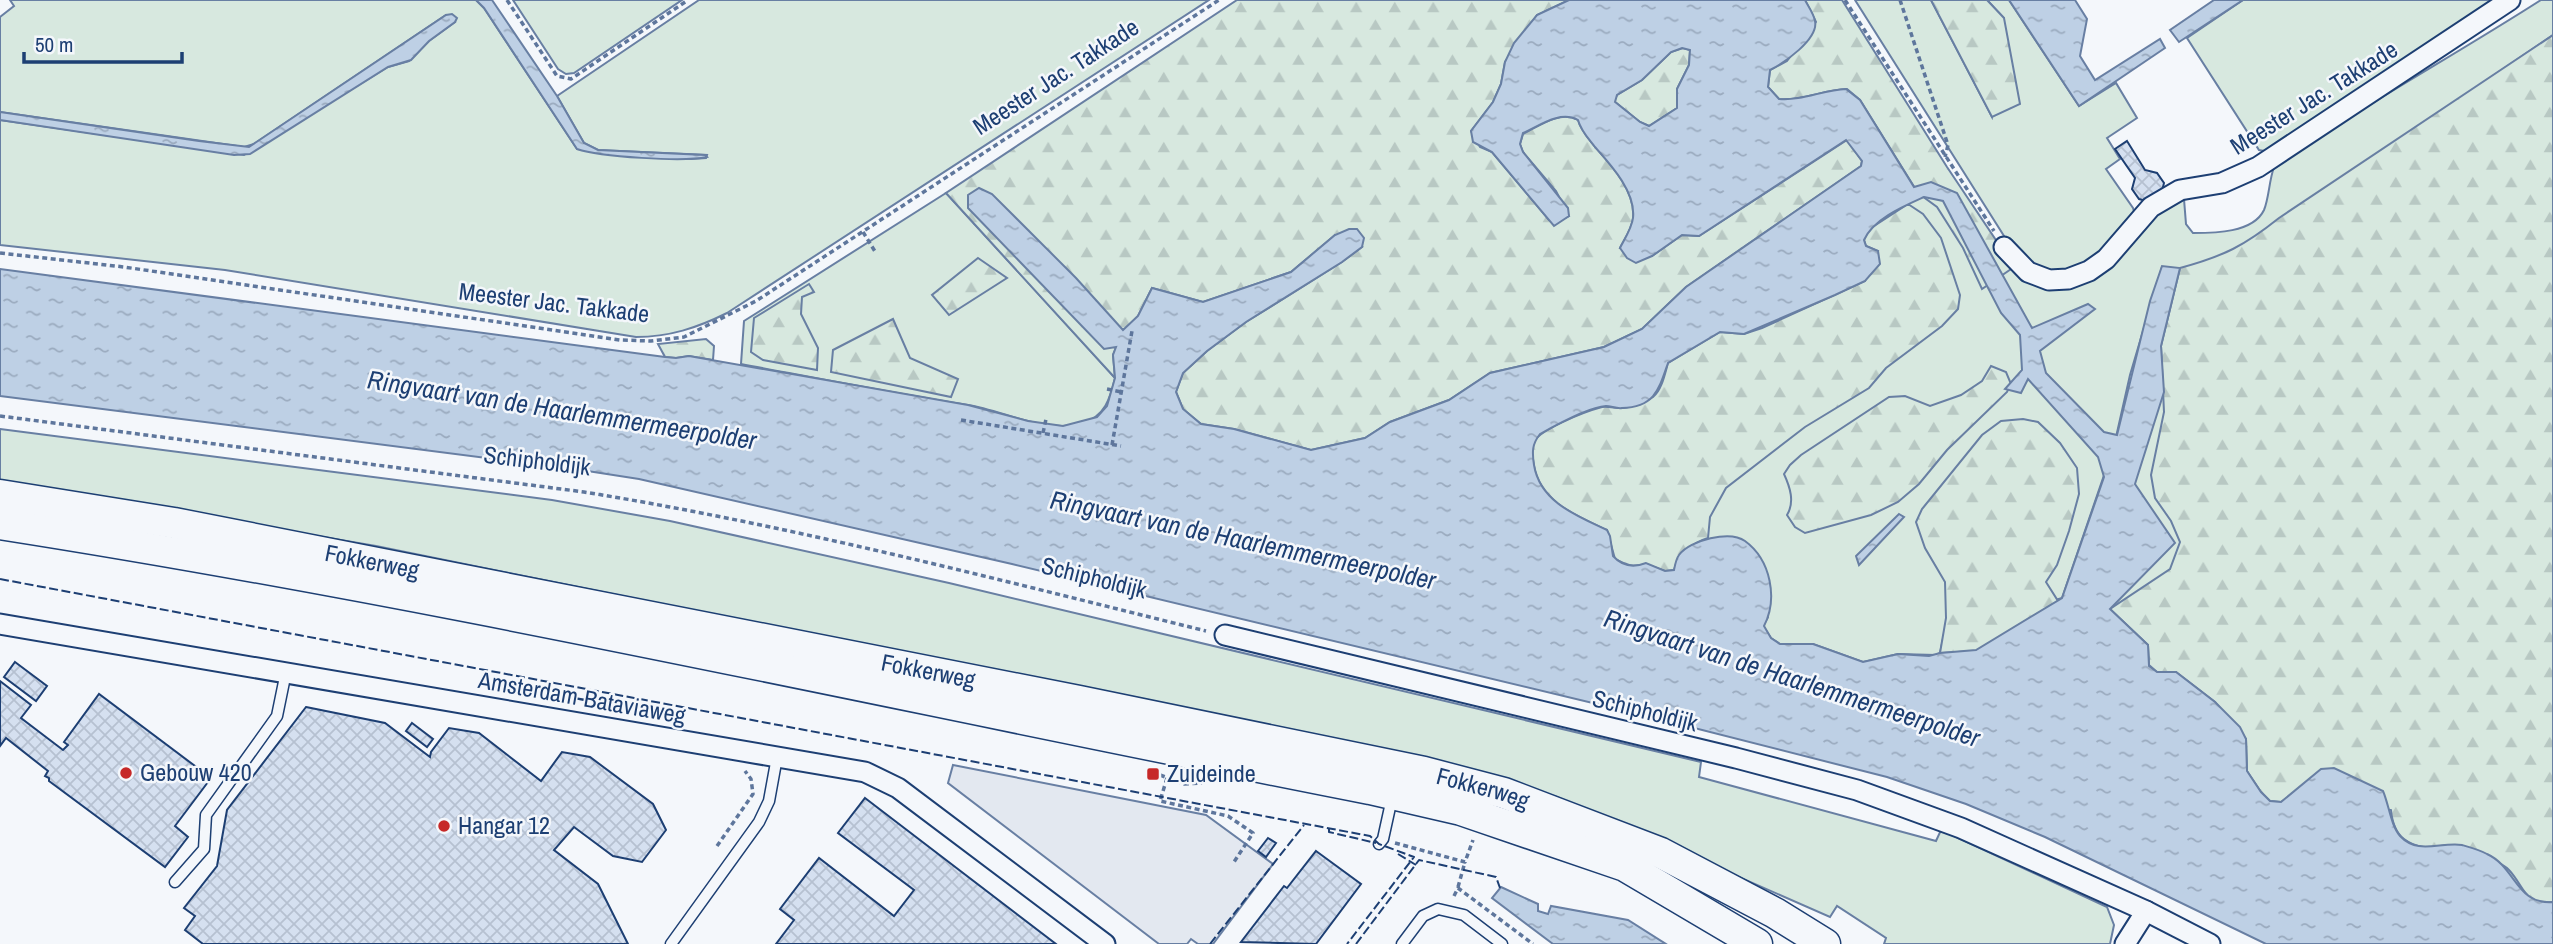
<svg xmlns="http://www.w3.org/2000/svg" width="2553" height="944" viewBox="0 0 2553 944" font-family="'Archivo Narrow',sans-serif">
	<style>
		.green { fill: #d7e8df; stroke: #687fa3; stroke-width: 2 }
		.forest { fill: url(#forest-firs); stroke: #687fa3; stroke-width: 2 }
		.parking { fill: #e3e8f0; stroke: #687fa3; stroke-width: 2 }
		.water { fill: url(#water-ripples); stroke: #687fa3; stroke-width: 2; fill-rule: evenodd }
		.building { fill: url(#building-cross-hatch); stroke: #1d3f73; stroke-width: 2 }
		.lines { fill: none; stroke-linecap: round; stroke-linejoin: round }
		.lane-casing { stroke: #1d3f73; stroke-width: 13 }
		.street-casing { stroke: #1d3f73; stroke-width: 23 }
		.primary-casing { stroke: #1d3f73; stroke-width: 33 }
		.path { stroke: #5e769c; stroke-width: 3.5; stroke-dasharray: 5 3.5; stroke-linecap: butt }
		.lane { stroke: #f4f7fb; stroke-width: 10 }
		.street { stroke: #f4f7fb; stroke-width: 19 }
		.primary { stroke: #f4f7fb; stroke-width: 30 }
		.fence { stroke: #1d3f73; stroke-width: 2; stroke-dasharray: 9 3.5; stroke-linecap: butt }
		.poi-dot { fill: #c62828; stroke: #f4f7fb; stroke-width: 2.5 }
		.labels { text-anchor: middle; stroke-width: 5; stroke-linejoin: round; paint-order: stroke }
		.street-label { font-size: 24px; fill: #1d3f73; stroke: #f4f7fb }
		.poi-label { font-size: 24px; fill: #1d3f73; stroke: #f4f7fb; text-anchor: start }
		.water-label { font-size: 26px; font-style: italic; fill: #1d3f73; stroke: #f4f7fb }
	</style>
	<defs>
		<pattern id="forest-firs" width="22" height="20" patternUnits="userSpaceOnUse" patternTransform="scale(1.75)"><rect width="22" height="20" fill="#d7e8df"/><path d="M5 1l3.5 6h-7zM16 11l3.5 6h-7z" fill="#b8c8c3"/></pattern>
		<pattern id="water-ripples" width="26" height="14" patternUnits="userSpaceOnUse" patternTransform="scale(1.75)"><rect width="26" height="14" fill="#bed0e5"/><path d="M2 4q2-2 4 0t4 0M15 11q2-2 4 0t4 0" fill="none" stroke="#9aaabe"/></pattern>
		<pattern id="building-cross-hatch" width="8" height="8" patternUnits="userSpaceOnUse" patternTransform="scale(1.75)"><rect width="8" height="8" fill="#d5e0f0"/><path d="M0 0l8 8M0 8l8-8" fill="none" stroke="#b6c1d1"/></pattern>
	</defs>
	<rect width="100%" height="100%" fill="#f4f7fb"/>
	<g class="green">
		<path d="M10 0H476L484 8 577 149 691 159 706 158 707 155 598 150 584 143 557 96 699 0H1209L727 313C697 328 669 337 636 337L225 270 0 245V120L244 155 388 67 409 61 429 41 455 22 446 15 254 144 244 147 0 112V17L14 6Z"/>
		<path d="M513 0H682L574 73 566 74 558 69Z"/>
		<path d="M1855 0H1931L1992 117 2004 18 1987 0H2009L2079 106 2116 83 2137 118 2107 138 2120 159 2106 169 2133 208 2136 218 2086 267 2046 273 2011 247Z"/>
		<path d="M2243 0H2503L2270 152 2259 150 2187 38Z"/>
		<path d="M2541 0H2553V35L2481 84 2553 41V937L2110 609 2162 267 2130 375 2114 446 2062 598 1944 634 1940 653 1936 655 1898 654 1863 662 1813 644H1780L1771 638 1763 626 1768 617 1606 406 1928 190 2023 276 2106 268 2127 249 2151 217 2184 199 2186 224 2193 233C2214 233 2253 233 2264 210 2269 198 2269 181 2274 167 2360 107 2452 57 2541 0Z"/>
		<path d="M946 193 1115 378C1110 399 1105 416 1083 423 1046 434 1005 411 968 405 892 393 816 378 741 364L744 321Z"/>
		<path d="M0 429 552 500 670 521 949 583 1701 762 1699 777 1936 841 1941 830 2107 907 2114 925 2110 944H1884L1886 938 1837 906 1830 917 1557 797 1440 762 376 546 0 482Z"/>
	</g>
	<g class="forest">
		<path d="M1237 0H1569L1537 15 1505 62 1501 84 1493 102 1471 131 1480 147 1492 152 1549 220H1561L1569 216 1556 191 1523 152 1520 144 1523 134C1539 126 1560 110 1578 120 1581 131 1588 138 1595 147 1611 165 1636 192 1633 218 1632 228 1624 240 1620 248L1652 256 1682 235 1699 236 1847 140 1862 161 1861 166 1686 287 1642 329 1604 347 1490 373 1449 400 1390 422 1365 438 1311 450 1234 429 1201 424 1183 409 1176 392 1183 373 1207 351 1246 322 1342 262 1362 247 1335 235 1291 272 1203 302 1152 288 1138 316 1123 331 1113 355 1115 378 946 193Z"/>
		<path d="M1805 0H1842L1947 167 2014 267 1982 289 1963 248 1937 207 1918 193 1860 100 1847 89C1823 90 1802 101 1779 99L1768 87 1770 70 1787 61 1816 22Z"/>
		<path d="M1931 0H1987L2004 18 2020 104 1992 117Z"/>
		<path d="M2553 35V902C2523 905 2525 887 2509 870 2499 860 2478 854 2466 848 2446 838 2428 857 2404 839 2395 832 2392 821 2391 810L2292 794 2281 802 2270 801 2261 792 2247 771 2246 739 2215 702 2176 672H2157L2149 665 2148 645 2110 609 2170 569 2180 542 2171 521 2155 498 2151 475 2164 412 2161 346 2180 268C2224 256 2244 246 2279 218Z"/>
		<path d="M1683 48 1690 50 1689 65 1677 89V108L1649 126 1640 122 1614 101 1617 95 1642 80 1671 52Z"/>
		<path d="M1908 204 1923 214 1941 238 1960 295 1958 309 1942 326 1886 368 1869 388 1805 427 1726 488 1710 517 1708 538C1692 543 1678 554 1674 570L1665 571 1646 564C1634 568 1626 565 1615 559L1607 530C1577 516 1540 502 1534 466 1533 459 1531 450 1533 444 1536 430 1587 411 1602 407 1608 406 1612 408 1618 408 1626 409 1646 402 1653 397 1662 390 1665 373 1668 363L1720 332 1744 334 1762 328 1865 281 1878 251 1866 246 1864 240 1868 230Z"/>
		<path d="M978 258 1007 278 949 315 932 295Z"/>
		<path d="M809 284 814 292 802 297 801 314 818 348 817 370 763 360 751 352 754 318Z"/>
		<path d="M893 319 910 358 958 379 951 397 831 372 833 350Z"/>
		<path d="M706 339 714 346 713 360 689 356 676 358 665 357 658 344Z"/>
		<path d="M1991 366 2006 372 2011 384 2007 392 1947 450 1919 484 1898 502 1871 515 1805 533 1795 527 1787 515C1795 502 1790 487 1784 474L1790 465 1801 455 1889 397 1905 396 1930 406 1961 395 1982 381Z"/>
		<path d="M2023 419 2038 422 2060 443 2077 468 2079 494 2069 531 2057 565 2046 582 2058 601 1976 651 1940 653 1946 618 1945 582 1925 548 1916 522 1922 509 1982 435 2001 421Z"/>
	</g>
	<path class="parking" d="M953 765 1206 815 1273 864 1213 944H1198L1191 939 1187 944H1159L948 783Z"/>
	<g class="water">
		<path d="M476 0H492L557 96 584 143 598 150 705 155 707 157C683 162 600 157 577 149L484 8Z"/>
		<path d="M1569 0H1805C1808 6 1814 14 1815 21 1819 39 1784 63 1770 70L1768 87 1779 99C1802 101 1823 90 1846 89L1860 100 1914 187 1931 182 1957 193 2032 328 2088 304 2095 309 2040 351 2046 373 2104 432 2117 435 2150 301 2162 266 2180 268 2161 346 2164 392 2135 484 2175 543 2110 609 2148 645 2149 666 2157 672H2176L2215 702 2240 727 2246 739 2247 771 2261 792 2270 801 2281 802 2321 769 2334 768 2383 791C2389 805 2391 826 2400 836 2418 855 2439 842 2462 845 2469 847 2480 850 2487 854 2516 867 2516 905 2553 902V944H2266L2045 837 1966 804 1887 777 1651 717 1012 564 639 479 581 470 0 396V269L665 357 676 358 689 356 968 405 1028 421 1063 426 1097 417 1107 406 1115 378 1113 355 1116 347 1104 349 968 208V195L979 188 992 194 1076 278 1123 330 1138 316 1152 288 1203 302 1291 272 1335 235 1349 229H1357L1364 238 1362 247 1342 262 1246 322 1207 351 1183 373 1176 392 1183 409 1201 424 1234 429 1311 450 1365 438 1390 422 1449 400 1490 373 1604 347 1642 329 1686 287 1861 166 1862 161 1846 140 1699 236 1682 235 1652 256 1636 263 1627 258 1620 248C1624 240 1632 228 1633 218 1636 192 1611 165 1595 147 1588 138 1581 131 1578 120 1560 110 1539 126 1523 133L1520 144 1523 152 1568 208 1569 216 1554 226 1492 152 1473 142 1471 131 1493 102 1501 84 1505 62 1514 43 1537 15ZM1682 48 1690 50 1689 65 1677 89V108L1649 126 1640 122 1615 102 1617 95 1642 80 1671 52ZM1924 197 1943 201 2001 313 2020 335 2022 370 2005 389 2021 393 2028 379 2098 457 2104 477 2062 598 1976 650 1940 653 1929 656 1898 654 1863 662 1813 644H1780L1771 638 1764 626C1778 599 1771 560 1745 541 1730 530 1690 540 1679 555 1676 559 1675 565 1674 570L1665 571 1646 563C1633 568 1622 566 1613 556L1610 536 1607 530C1577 516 1540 502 1534 465 1532 452 1532 444 1540 434 1556 425 1588 407 1606 406 1611 406 1617 409 1622 408 1655 407 1659 389 1668 363L1720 332 1744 334 1835 295 1865 281 1880 264 1878 251 1866 246 1864 240C1873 219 1904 206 1924 197Z"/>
		<path d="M2009 0H2075L2087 19 2080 56 2095 80 2160 39 2165 48 2079 106Z"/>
		<path d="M2214 0H2243L2179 42 2170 30Z"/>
		<path d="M452 14 457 18 455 22 429 41 411 60 388 67 250 154 234 155 0 120V112L199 141 249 147 446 15Z"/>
		<path d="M1899 514 1904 517 1859 565 1856 556Z"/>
		<path d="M1501 887 1538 904V911L1548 914 1551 906 1628 920 1666 944H1553L1492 898Z"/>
	</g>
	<g class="building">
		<path d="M2127 141 2145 170 2157 173 2164 183 2161 195 2151 202 2139 199 2132 189 2135 178 2115 149Z"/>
		<path d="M15 662 47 686 36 701 4 677Z"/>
		<path d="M0 681 31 705 21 718 63 750 68 745 64 742 99 694 211 778 175 826 188 837 165 867 49 781V778L45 776 48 771 6 738 0 746Z"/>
		<path d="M306 707 385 723 430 757 431 752 449 728 479 733 541 781 562 752 590 757 653 804 666 830 642 862 613 856 574 827 554 850 598 884 628 944H203L185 930 195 916 184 908 217 866 227 810Z"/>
		<path d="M412 723 433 739 427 747 406 731Z"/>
		<path d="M865 798 1056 944H776L794 920 780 909 819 858 894 916 914 890 838 833Z"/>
		<path d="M1268 838 1276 843 1266 857 1258 851Z"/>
		<path d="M1316 851 1361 884 1316 944 1241 942 1284 886 1287 888Z"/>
	</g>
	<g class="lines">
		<defs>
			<g id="lane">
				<path d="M1379 844 1383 839 1392 798"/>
				<path d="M175 882 204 849 206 815 277 716 286 672"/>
				<path d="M671 944 759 822 769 801 777 757"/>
				<path d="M1402 944 1423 916 1438 909 1464 915 1502 944"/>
			</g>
			<g id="street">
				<path d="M2004 247 2028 272 2049 280 2068 279 2089 271 2106 259 2151 207 2180 190 2222 183 2258 167 2510 0"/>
				<path d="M0 624 865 772 898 788 1105 944"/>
				<path d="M1225 635 1736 758 1857 790 1961 828 2146 911 2210 944"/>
				<path d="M2125 944 2146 911"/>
			</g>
			<g id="primary">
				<path id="s1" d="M0 495 174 523 1079 701 1424 772 1504 793 1661 853 1775 913 1825 944"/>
				<path d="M0 524C460 596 914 700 1370 789L1461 810 1625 866 1757 944"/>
			</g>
		</defs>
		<use href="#lane" class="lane-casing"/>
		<use href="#street" class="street-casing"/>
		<use href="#primary" class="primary-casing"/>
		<g class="path">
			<path d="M507 0 557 76 571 79 688 0"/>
			<path d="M1845 0 1994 231"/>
			<path d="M1900 0 1948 145 1945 157"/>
			<path d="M863 232 876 253"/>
			<path d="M0 253 124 267 620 340 651 341 684 337 756 301 1219 0"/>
			<path d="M1107 389 1121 392"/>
			<path d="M0 416 584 492C794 526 1000 580 1206 631"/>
			<path d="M961 420 1121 446"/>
			<path d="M1043 433 1046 419"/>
			<path d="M1112 445 1132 331"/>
			<path d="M1160 775 1184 784 1202 783"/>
			<path d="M1167 778 1160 801 1228 816 1253 833 1234 862"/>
			<path d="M1395 843 1465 862 1473 840"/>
			<path d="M717 846 753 794 751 779 745 771"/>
			<path d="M1458 887 1465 862"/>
			<path d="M1454 896 1458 888 1533 944"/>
		</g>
		<use href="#lane" class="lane"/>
		<use href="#street" class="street"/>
		<use href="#primary" class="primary"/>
		<g class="fence">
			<path d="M0 579 1370 836 1379 844 1414 857 1347 944"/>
			<path d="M1329 828V832L1376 843"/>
			<path d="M1398 854 1416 865"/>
			<path d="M1210 944 1304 825"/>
			<path d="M1356 944 1419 860 1496 877 1500 888"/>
		</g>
	</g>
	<g class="poi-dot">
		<circle cx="126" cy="773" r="7"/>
		<rect x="1146" y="767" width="14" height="14" rx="3.5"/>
		<circle cx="444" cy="826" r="7"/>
	</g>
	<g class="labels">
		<g class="street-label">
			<text transform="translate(1056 77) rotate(-33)" y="8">Meester Jac. Takkade</text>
			<text transform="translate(2314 98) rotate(-32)" y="8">Meester Jac. Takkade</text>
			<text transform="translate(554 303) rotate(7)" y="8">Meester Jac. Takkade</text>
			<text transform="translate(537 461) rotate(7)" y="8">Schipholdijk</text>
			<text dy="8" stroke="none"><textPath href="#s1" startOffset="378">Fokkerweg</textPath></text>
			<text transform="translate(1094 578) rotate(14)" y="8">Schipholdijk</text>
			<text dy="8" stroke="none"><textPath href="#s1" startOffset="945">Fokkerweg</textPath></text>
			<text transform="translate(582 698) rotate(10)" y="8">Amsterdam-Bataviaweg</text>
			<text transform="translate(1645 711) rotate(14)" y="8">Schipholdijk</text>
			<text dy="8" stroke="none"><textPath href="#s1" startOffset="1512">Fokkerweg</textPath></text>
		</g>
		<g class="poi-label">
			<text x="140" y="781">Gebouw 420</text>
			<text x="1167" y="782">Zuideinde</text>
			<text x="458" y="834">Hangar 12</text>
		</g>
		<g class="water-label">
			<text transform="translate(562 410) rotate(9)" y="9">Ringvaart van de Haarlemmermeerpolder</text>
			<text transform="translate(1243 540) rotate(12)" y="9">Ringvaart van de Haarlemmermeerpolder</text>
			<text transform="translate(1792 678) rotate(18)" y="9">Ringvaart van de Haarlemmermeerpolder</text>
		</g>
	</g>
	<path d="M24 52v10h158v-10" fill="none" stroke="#1d3f73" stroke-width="3.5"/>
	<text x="35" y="52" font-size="21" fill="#1d3f73" stroke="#f4f7fb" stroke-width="5" paint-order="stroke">50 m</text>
</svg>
